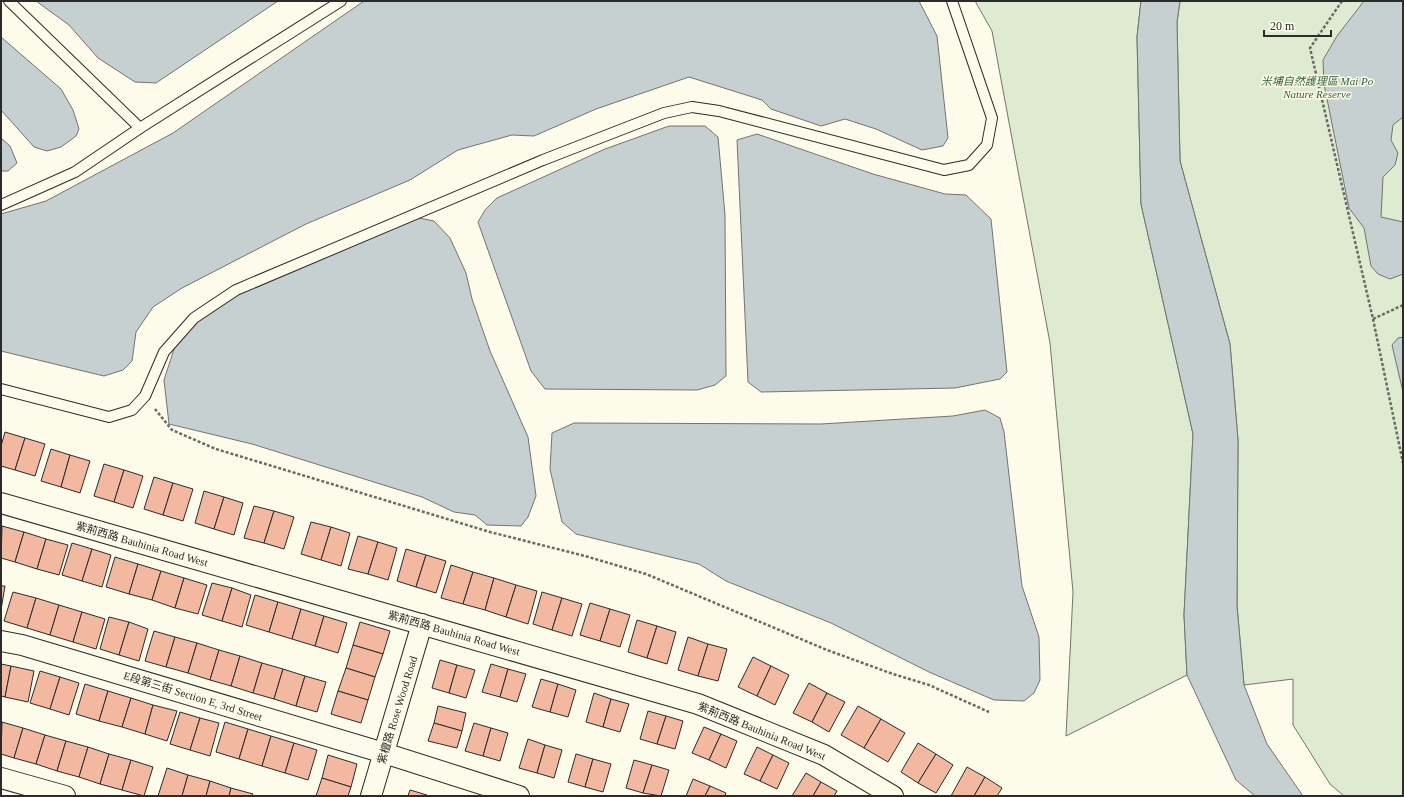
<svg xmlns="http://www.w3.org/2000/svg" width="1404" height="797" viewBox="0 0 1404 797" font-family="'Times New Roman','Noto Sans TC',serif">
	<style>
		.green { fill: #deebd1; stroke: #74746e }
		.water { fill: #c7d0d0; stroke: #74746e }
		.building { fill: #f2b8a0; stroke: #2b2b2b }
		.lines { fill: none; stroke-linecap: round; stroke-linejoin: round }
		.service-casing { stroke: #2b2b2b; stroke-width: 12 }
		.minor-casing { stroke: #2b2b2b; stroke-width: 22 }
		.path { stroke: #6a6964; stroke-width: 2.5; stroke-dasharray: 3 2; stroke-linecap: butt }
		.service { stroke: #fdfbea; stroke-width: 10 }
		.minor { stroke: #fdfbea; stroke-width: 20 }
		.labels { text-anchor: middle; stroke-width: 3; stroke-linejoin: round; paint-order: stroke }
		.park-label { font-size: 11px; font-style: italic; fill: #34623c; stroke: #fdfbea }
		.street-label { font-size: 11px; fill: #2b2b2b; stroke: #fdfbea }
	</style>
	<rect width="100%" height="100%" fill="#fdfbea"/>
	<g class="green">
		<path d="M975 1H1141L1137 37 1141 204 1193 434 1184 615 1187 675 1066 736 1073 592 1050 343 992 31Z"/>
		<path d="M1180 1H1403V796H1344L1330 784 1293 725V679L1244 685 1237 606 1238 440 1230 344 1180 161 1177 22Z"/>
	</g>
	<g class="water">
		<path d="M36 1H278L156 83 135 82 98 58 69 25Z"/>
		<path d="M364 1H919L937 36 948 138 943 146 922 150 876 129 845 119 821 126 771 109 762 100 689 77 596 109 534 136 512 135 458 150 410 180 306 224 182 288 153 307 136 332 132 361 123 370 104 376 1 351V214L46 201 173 133Z"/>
		<path d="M1141 1H1180L1177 22 1180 161 1230 344 1238 440 1237 606 1244 685 1267 744 1303 796H1255L1236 780 1187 675 1184 615 1193 434 1141 204 1137 37Z"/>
		<path d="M1364 1H1403V117L1393 125 1391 140 1398 153 1395 165 1383 177 1381 217 1403 222V274L1390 279 1378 274 1371 266 1364 228 1349 208 1324 84 1323 60 1337 36Z"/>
		<path d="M1 37 61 89 73 110 79 129 76 136 61 147 47 151 34 147 1 110Z"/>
		<path d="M669 126H705L718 137 725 215 726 376 715 385 697 390 545 389 531 371 478 222 485 210 497 198 605 149Z"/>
		<path d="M757 134 873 174 945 194 966 195 991 219 1007 372 1000 379 955 388 761 392 748 382 737 140Z"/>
		<path d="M1 138 10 146 17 163 8 171H1Z"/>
		<path d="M419 218 434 221 450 238 466 273 472 299 490 351 528 437 536 496 528 517 521 526 487 525 475 515 454 512 422 497 252 444 169 424 164 380 177 340 189 322 236 296 391 224Z"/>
		<path d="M1403 337V392L1392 345 1398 338Z"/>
		<path d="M985 410 1000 418 1004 432 1022 586 1039 637 1040 680 1034 693 1024 701 994 700 929 672 831 623 726 581 699 564 576 534 562 522 550 469 552 433 574 423 821 424 953 416Z"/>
	</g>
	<g class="building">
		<path d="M5 432 25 438 15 470 1 466V446Z"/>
		<path d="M25 438 45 444 35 476 15 470Z"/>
		<path d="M51 449 70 455 61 487 41 481Z"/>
		<path d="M70 455 90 461 80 493 61 487Z"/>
		<path d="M104 464 124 470 114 502 94 496Z"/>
		<path d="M124 470 143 476 133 508 114 502Z"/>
		<path d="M154 477 173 483 163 515 144 509Z"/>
		<path d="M173 483 193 489 183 521 163 515Z"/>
		<path d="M204 491 224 497 214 529 195 523Z"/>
		<path d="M224 497 243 503 234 535 214 529Z"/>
		<path d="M254 506 274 511 264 543 244 538Z"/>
		<path d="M274 511 294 517 284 549 264 543Z"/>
		<path d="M311 522 331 527 321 560 301 554Z"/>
		<path d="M2 526 24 532 15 562 1 558Z"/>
		<path d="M331 527 350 533 341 566 321 560Z"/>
		<path d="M24 532 46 539 37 569 15 562Z"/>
		<path d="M358 536 378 542 368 574 348 569Z"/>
		<path d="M46 539 68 545 59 575 37 569Z"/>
		<path d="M378 542 397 548 388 580 368 574Z"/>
		<path d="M72 543 92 549 82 581 62 575Z"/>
		<path d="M92 549 111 555 102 587 82 581Z"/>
		<path d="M406 549 426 555 416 587 397 581Z"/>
		<path d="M426 555 446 561 436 593 416 587Z"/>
		<path d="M115 557 138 564 129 594 106 587Z"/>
		<path d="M138 564 161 571 152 600 129 594Z"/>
		<path d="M451 565 473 572 463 604 441 598Z"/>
		<path d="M161 571 184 578 175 608 152 600Z"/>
		<path d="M473 572 494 578 485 610 463 604Z"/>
		<path d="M184 578 207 585 198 614 175 608Z"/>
		<path d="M494 578 516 585 506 617 485 610Z"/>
		<path d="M212 583 232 588 222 621 202 615Z"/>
		<path d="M516 585 537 591 528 624 506 617Z"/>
		<path d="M1 586H5L1 610Z"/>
		<path d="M232 588 251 595 242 627 222 621Z"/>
		<path d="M13 592 36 598 27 628 4 621Z"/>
		<path d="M542 592 562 598 552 630 533 624Z"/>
		<path d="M255 595 278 602 269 632 246 625Z"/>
		<path d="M36 598 59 605 50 635 27 628Z"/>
		<path d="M562 598 582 604 572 636 552 630Z"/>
		<path d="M278 602 301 609 292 639 269 632Z"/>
		<path d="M590 603 610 609 600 641 580 635Z"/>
		<path d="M59 605 82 612 73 642 50 635Z"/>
		<path d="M301 609 324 616 315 646 292 639Z"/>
		<path d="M610 609 630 615 620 647 600 641Z"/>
		<path d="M82 612 105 619 96 649 73 642Z"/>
		<path d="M324 616 347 623 338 653 315 646Z"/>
		<path d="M109 617 129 622 119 655 100 649Z"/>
		<path d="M637 620 657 626 647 658 628 652Z"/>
		<path d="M129 622 148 629 139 661 119 655Z"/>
		<path d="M360 622 390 631 383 654 353 645Z"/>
		<path d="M657 626 676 632 667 664 647 658Z"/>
		<path d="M154 631 175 637 166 667 145 661Z"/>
		<path d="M175 637 197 643 188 673 166 667Z"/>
		<path d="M688 637 708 644 698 676 678 670Z"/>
		<path d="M197 643 219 650 210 680 188 673Z"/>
		<path d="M708 644 727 649 718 681 698 676Z"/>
		<path d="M353 645 383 654 375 677 346 668Z"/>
		<path d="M219 650 240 656 231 686 210 680Z"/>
		<path d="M240 656 262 663 253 693 231 686Z"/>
		<path d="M753 657 771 666 757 696 738 687Z"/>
		<path d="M440 660 457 665 449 693 432 688Z"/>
		<path d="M262 663 283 669 274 699 253 693Z"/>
		<path d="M1 664 11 666 5 697 1 696Z"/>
		<path d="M491 664 508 669 500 697 482 692Z"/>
		<path d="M457 665 475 670 466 698 449 693Z"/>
		<path d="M11 666 34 671 28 702 5 697Z"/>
		<path d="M771 666 789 675 775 705 757 696Z"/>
		<path d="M346 668 375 677 368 700 338 691Z"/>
		<path d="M283 669 305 676 296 706 274 699Z"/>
		<path d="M508 669 526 674 517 702 500 697Z"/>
		<path d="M40 671 60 677 50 709 30 703Z"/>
		<path d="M305 676 326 682 317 712 296 706Z"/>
		<path d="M60 677 79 683 69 715 50 709Z"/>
		<path d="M541 679 558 684 550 712 532 707Z"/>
		<path d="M809 683 827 693 812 722 793 713Z"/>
		<path d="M85 684 108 691 99 721 76 714Z"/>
		<path d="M558 684 576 690 568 717 550 712Z"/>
		<path d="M108 691 131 698 122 727 99 721Z"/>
		<path d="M338 691 368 700 361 723 331 714Z"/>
		<path d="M594 693 611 699 603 727 586 722Z"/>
		<path d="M827 693 845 702 829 732 812 722Z"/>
		<path d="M131 698 153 705 145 734 122 727Z"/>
		<path d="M611 699 629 704 620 732 603 727Z"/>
		<path d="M153 705 177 711 167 741 145 734Z"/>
		<path d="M438 706 466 713 462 731 434 723Z"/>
		<path d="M858 706 881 719 864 748 841 735Z"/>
		<path d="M648 711 666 716 657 744 640 739Z"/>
		<path d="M180 712 200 718 190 750 170 744Z"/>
		<path d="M666 716 683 721 675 749 657 744Z"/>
		<path d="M200 718 219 723 210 756 190 750Z"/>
		<path d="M881 719 905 733 888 762 864 748Z"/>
		<path d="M2 722 23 728 14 758 1 754Z"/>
		<path d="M225 722 248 729 239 759 216 752Z"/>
		<path d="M434 723 462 731 457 748 428 741Z"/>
		<path d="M474 723 491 728 483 756 465 751Z"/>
		<path d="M704 727 721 734 709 760 692 753Z"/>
		<path d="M23 728 45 735 36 764 14 758Z"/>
		<path d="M491 728 508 733 500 761 483 756Z"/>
		<path d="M248 729 271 736 262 766 239 759Z"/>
		<path d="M721 734 737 741 726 768 709 760Z"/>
		<path d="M45 735 66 741 57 771 36 764Z"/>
		<path d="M271 736 294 743 285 773 262 766Z"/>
		<path d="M528 739 545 745 537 773 519 768Z"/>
		<path d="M66 741 88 747 79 777 57 771Z"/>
		<path d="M294 743 317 750 308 780 285 773Z"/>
		<path d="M918 743 936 754 918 783 901 772Z"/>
		<path d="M545 745 562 750 554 778 537 773Z"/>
		<path d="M88 747 109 754 100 784 79 777Z"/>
		<path d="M757 747 773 755 760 781 744 774Z"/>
		<path d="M109 754 131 760 122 790 100 784Z"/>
		<path d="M576 754 593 759 585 787 568 782Z"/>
		<path d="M936 754 953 765 936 793 918 783Z"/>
		<path d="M328 755 357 764 351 787 322 778Z"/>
		<path d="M773 755 789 763 777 789 760 781Z"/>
		<path d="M593 759 611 764 603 792 585 787Z"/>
		<path d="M131 760 153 767 144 796 122 790Z"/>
		<path d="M634 760 652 765 643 793 626 788Z"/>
		<path d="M652 765 669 770 661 796 643 793Z"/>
		<path d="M967 767 985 777 974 796H951Z"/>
		<path d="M167 768 188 775 182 796H158Z"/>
		<path d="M806 773 821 782 813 796H792Z"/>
		<path d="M188 775 210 781 206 796H182Z"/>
		<path d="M985 777 1002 788 997 796H974Z"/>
		<path d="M322 778 351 787 348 796H316Z"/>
		<path d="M693 779 710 786 705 796H686Z"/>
		<path d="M210 781 231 788 229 796H206Z"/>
		<path d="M821 782 837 791 834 796H813Z"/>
		<path d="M710 786 726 793 725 796H705Z"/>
		<path d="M231 788 253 794 252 796H229Z"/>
		<path d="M410 790 427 795V796H408Z"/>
	</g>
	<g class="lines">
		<defs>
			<g id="service">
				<path d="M9 1 140 128"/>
				<path d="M1 205 75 172 140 128 341 1"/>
				<path d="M1 389 109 417 132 410 145 396 164 352 194 318 236 290 543 160 664 113 692 107 719 111 944 170 969 165 987 145 992 118 952 1"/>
			</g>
			<g id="minor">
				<path d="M1 503 698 704 824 755 893 796"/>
				<path d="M1 641 22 645 384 753 519 796"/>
				<path d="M1 778 65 796"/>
				<path d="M371 796 422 624"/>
			</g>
		</defs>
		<use href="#service" class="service-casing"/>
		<use href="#minor" class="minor-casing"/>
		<g class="path">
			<path d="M1342 1 1310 48 1373 319 1403 463"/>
			<path d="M1373 319 1403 305"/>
			<path d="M155 409 172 430 216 449 490 532 585 556 646 574 827 650 893 674 929 685 989 712"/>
		</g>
		<use href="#service" class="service"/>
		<use href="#minor" class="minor"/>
	</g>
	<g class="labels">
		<g class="park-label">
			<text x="1317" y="85">米埔自然護理區 Mai Po<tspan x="1317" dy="13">Nature Reserve</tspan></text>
		</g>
		<g class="street-label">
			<text transform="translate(142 544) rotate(16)" y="4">紫荊西路 Bauhinia Road West</text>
			<text transform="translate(454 633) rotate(16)" y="4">紫荊西路 Bauhinia Road West</text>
			<text transform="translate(193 696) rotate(17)" y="4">E段第三街 Section E, 3rd Street</text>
			<text transform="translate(397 710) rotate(-73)" y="4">紫檀路 Rose Wood Road</text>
			<text transform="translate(762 731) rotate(22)" y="4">紫荊西路 Bauhinia Road West</text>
		</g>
	</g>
	<rect width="1404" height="797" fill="none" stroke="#2b2b2b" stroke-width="4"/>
	<path d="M1264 30v6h67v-6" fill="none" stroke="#2b2b2b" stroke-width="2"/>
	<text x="1270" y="30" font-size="12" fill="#2b2b2b" stroke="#fdfbea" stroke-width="3" paint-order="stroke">20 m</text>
</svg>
